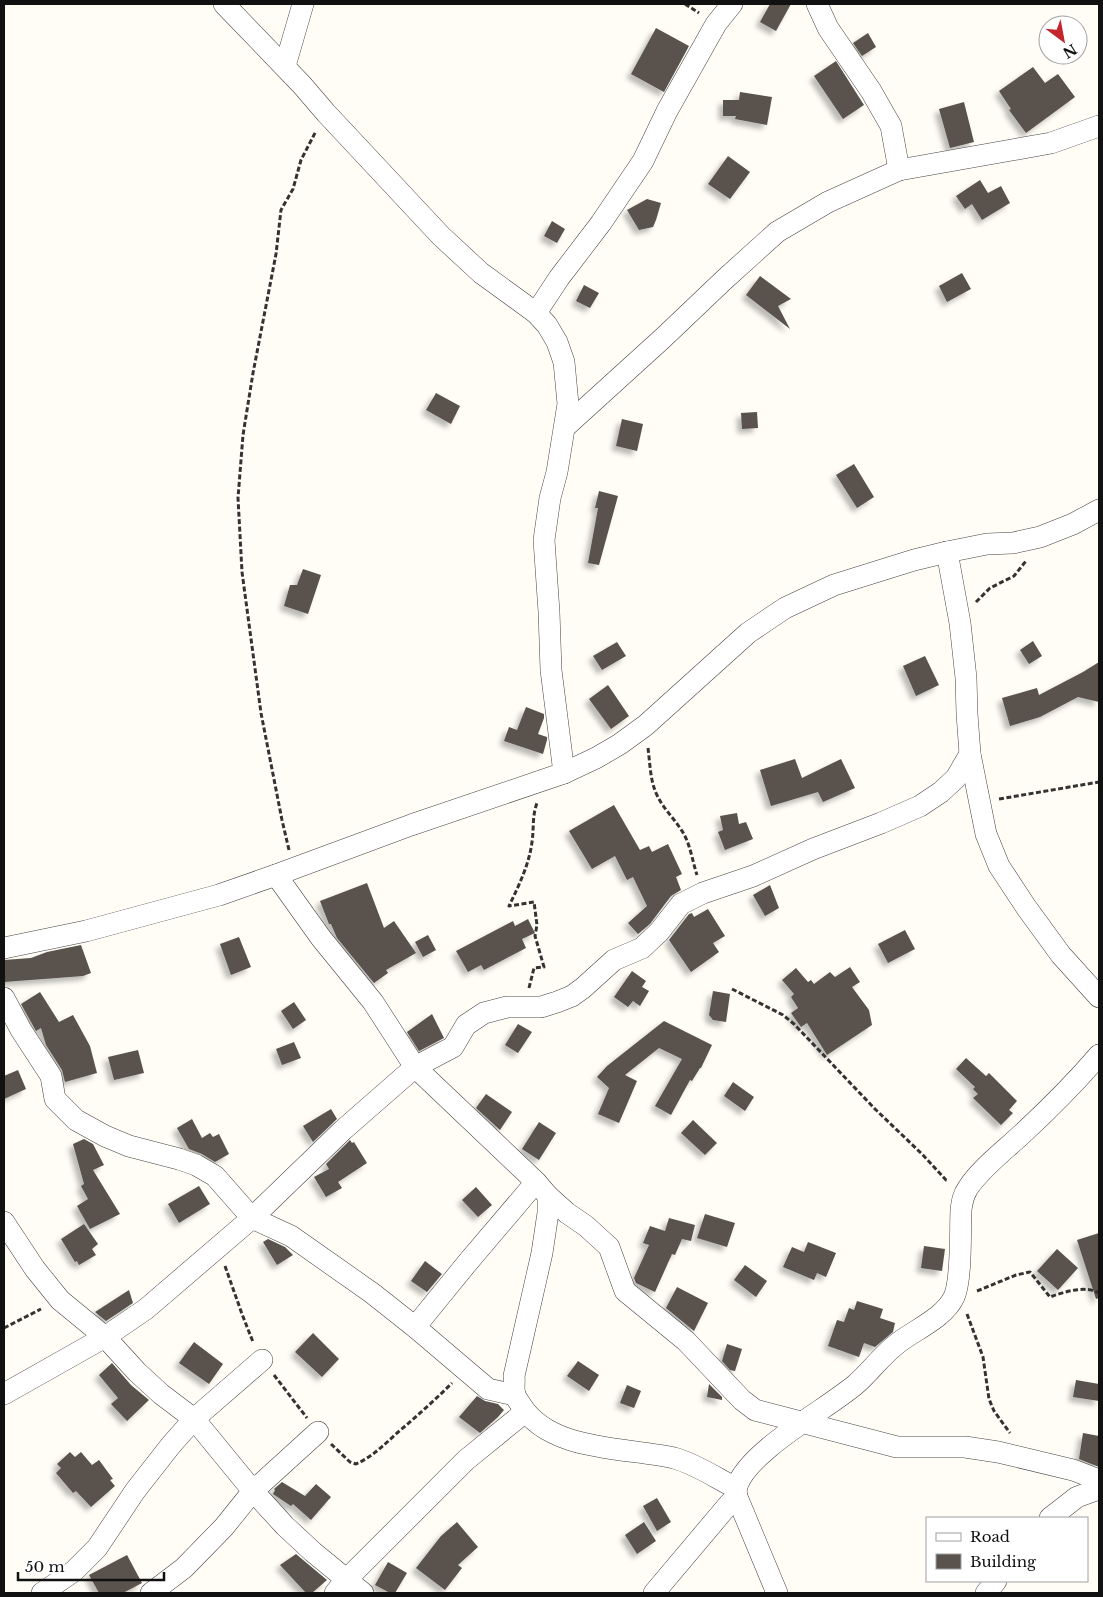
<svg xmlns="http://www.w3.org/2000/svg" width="1103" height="1597" viewBox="0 0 1103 1597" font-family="'Libre Baskerville',serif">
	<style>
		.building { fill: #5a524d; filter: url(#shadow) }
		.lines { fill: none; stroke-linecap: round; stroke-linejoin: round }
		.street-casing { stroke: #444; stroke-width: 22 }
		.path { stroke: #333; stroke-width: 3; stroke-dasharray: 5 2.5; stroke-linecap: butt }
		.street { stroke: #fff; stroke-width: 21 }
	</style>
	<defs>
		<filter id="shadow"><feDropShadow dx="-4.5" dy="4.5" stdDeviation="2.5" flood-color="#0004"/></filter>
	</defs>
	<rect width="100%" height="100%" fill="#fffdf5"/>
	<g class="building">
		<path d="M770 4H791L776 31 760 22Z"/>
		<path d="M656 28 689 46 664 92 631 74Z"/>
		<path d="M868 33 876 47 862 56 853 43Z"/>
		<path d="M836 61 864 105 843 119 814 76Z"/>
		<path d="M1033 67 1045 83 1058 74 1075 97 1026 133 1009 110 1011 109 999 91Z"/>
		<path d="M740 92 772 97 767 125 735 119 736 116H723V100H739Z"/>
		<path d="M964 102 974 142 950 148 939 109Z"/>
		<path d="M728 156 750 172 730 199 708 184Z"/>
		<path d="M980 180 988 193 1001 186 1010 203 982 220 972 204 965 209 956 196Z"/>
		<path d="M647 199 661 203 656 220 653 227 639 230 627 210Z"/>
		<path d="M552 221 565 229 557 243 544 236Z"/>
		<path d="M962 273 971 289 947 302 939 286Z"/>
		<path d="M760 276 791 299 778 306 790 329 746 295Z"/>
		<path d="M584 285 599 293 590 308 576 301Z"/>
		<path d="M436 393 460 406 451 424 426 410Z"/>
		<path d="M757 412 758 428 742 429 741 413Z"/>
		<path d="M622 419 643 424 637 451 616 446Z"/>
		<path d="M854 464 874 497 857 508 836 475Z"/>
		<path d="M599 491 618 496 599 565 588 563 598 508H595Z"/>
		<path d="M303 569 321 575 308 614 284 606 290 585H297Z"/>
		<path d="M1033 641 1042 656 1029 664 1020 650Z"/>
		<path d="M617 642 626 656 602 670 593 656Z"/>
		<path d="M925 656 939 685 916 696 903 666Z"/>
		<path d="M1099 662V702L1078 697 1040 717 1010 726 1002 698 1037 688 1039 695 1083 672Z"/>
		<path d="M608 685 629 716 611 729 589 699Z"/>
		<path d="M526 707 544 714V718L538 734 547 737V740L543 754 504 741 509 727 517 730Z"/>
		<path d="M795 759 802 778 841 759 855 788 823 802 818 792 771 806 760 770Z"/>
		<path d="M614 805 640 850 649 846 652 852 668 844 682 874 676 877 681 890 671 896 650 924 638 934 628 923 647 906 633 877 627 880 615 856 592 869 569 831Z"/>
		<path d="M737 813 739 824 746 822 753 839 725 850 718 832 723 830 720 816Z"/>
		<path d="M367 883 384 928 394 921 416 953 386 970 388 973 374 983 337 938 331 924H329L320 901Z"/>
		<path d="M770 885 779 908 765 916 753 895Z"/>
		<path d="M708 909 725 936 713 943 719 952 691 972 669 940 689 914 692 913 694 917Z"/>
		<path d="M528 919 535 933 522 939 526 948 484 970 481 965 468 972 456 951 513 921 515 926Z"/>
		<path d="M905 930 915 949 888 963 878 944Z"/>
		<path d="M428 935 436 950 423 957 415 942Z"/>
		<path d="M239 937 251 967 231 975 220 944Z"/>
		<path d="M81 945 91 973 83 976 4 982V960L31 958 47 952Z"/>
		<path d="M850 967 860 982 852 987 869 1010 872 1025 827 1055 807 1023 801 1027 791 1013 798 1008 791 997 794 994 782 980 796 968 808 982 811 980 814 984 830 972 835 977Z"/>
		<path d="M632 971 646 981 642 987 649 991 640 1006 633 1001 628 1007 614 997Z"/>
		<path d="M713 991 730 994 726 1022 713 1020 709 1015Z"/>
		<path d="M40 992 59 1022 73 1015 90 1046 97 1073 65 1082 62 1070 46 1045 41 1028 36 1031 21 1004Z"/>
		<path d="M294 1002 306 1020 293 1029 281 1011Z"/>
		<path d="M432 1014 444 1038 419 1051 407 1032Z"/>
		<path d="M664 1021 712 1045 701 1068H700L692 1081 690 1080 671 1115 655 1106 682 1059 659 1048 625 1075 637 1081 619 1123 598 1114 609 1088 597 1077 607 1066Z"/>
		<path d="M518 1024 532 1032 518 1053 505 1045Z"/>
		<path d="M294 1042 301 1058 282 1065 276 1049Z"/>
		<path d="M138 1050 144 1073 114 1080 108 1057Z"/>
		<path d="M966 1058 986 1076 989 1073 1017 1101 1009 1110 1013 1113 1001 1125 973 1098 978 1094 973 1089 975 1087 956 1069Z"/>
		<path d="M18 1070 26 1089 4 1099V1076Z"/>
		<path d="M733 1082 754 1097 745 1111 724 1096Z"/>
		<path d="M486 1094 512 1112 500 1130 476 1108Z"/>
		<path d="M331 1109 337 1119 313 1142 303 1126Z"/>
		<path d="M192 1119 202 1138 210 1133 213 1137 219 1134 229 1154 215 1162 202 1154 189 1149 177 1128Z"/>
		<path d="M693 1120 717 1143 705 1155 681 1133Z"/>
		<path d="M539 1122 556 1133 539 1160 522 1149Z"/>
		<path d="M84 1139 93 1144 104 1165 93 1170 120 1214 90 1229 77 1206 88 1199 81 1186 84 1184 73 1144Z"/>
		<path d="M350 1140 352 1143 354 1142 367 1163 338 1182 342 1188 326 1197 314 1177 329 1169 326 1164Z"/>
		<path d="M199 1186 210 1204 179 1223 168 1204Z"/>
		<path d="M476 1187 492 1205 478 1217 462 1200Z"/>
		<path d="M705 1214 735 1223 727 1247 697 1238Z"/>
		<path d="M669 1218 695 1225 691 1241 682 1239 675 1255 672 1254 655 1292 636 1283 634 1278 649 1245 643 1243 650 1226 665 1231Z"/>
		<path d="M84 1224 98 1244 92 1249 96 1255 79 1265 77 1261 75 1262 61 1239Z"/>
		<path d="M1099 1233V1298L1096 1299 1077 1240Z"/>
		<path d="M268 1239 285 1247 293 1255 277 1265 263 1242Z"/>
		<path d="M808 1242 836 1253 826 1277 817 1273 814 1280 783 1267 792 1247 804 1252Z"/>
		<path d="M924 1246 945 1249 942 1271 921 1268Z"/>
		<path d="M1057 1249 1078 1268 1058 1290 1037 1271Z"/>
		<path d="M425 1261 442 1274 427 1292 411 1281Z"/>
		<path d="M745 1265 767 1281 756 1297 734 1280Z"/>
		<path d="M677 1287 708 1303 694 1331 666 1308Z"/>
		<path d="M129 1290 133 1303 106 1321 95 1312Z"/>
		<path d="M857 1301 883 1309 880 1318 895 1323 893 1332 875 1347 864 1343 859 1357 828 1346 837 1320 844 1322 849 1308 854 1310Z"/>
		<path d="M313 1333 339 1359 322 1377 295 1352Z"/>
		<path d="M194 1342 223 1364 209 1384 179 1363Z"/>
		<path d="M727 1344 742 1349 735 1371 730 1370 722 1361Z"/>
		<path d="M578 1361 599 1375 589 1391 567 1376Z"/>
		<path d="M112 1363 131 1385 149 1400 127 1421 111 1404 118 1398 99 1375Z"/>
		<path d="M1076 1380 1099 1384V1401L1073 1397Z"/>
		<path d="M709 1384 722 1397V1400L707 1397Z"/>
		<path d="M627 1385 641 1391 634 1408 620 1403Z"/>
		<path d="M477 1396 485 1401 498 1404 504 1410 498 1417 480 1433 459 1417Z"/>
		<path d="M1083 1433 1099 1436V1467L1079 1459Z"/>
		<path d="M70 1452 75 1457 81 1452 92 1465 99 1460 113 1479 110 1480 115 1486 91 1507 76 1491 73 1493 56 1473 61 1468 57 1464Z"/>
		<path d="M282 1482 305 1496 316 1484 331 1497 311 1520 293 1504 291 1506 273 1494 275 1490 274 1489Z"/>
		<path d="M657 1498 671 1522 657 1531 643 1506Z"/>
		<path d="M457 1522 478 1547 458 1565 462 1568 445 1590 416 1568 441 1536Z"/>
		<path d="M644 1522 656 1541 637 1554 625 1535Z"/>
		<path d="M296 1554 327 1580 312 1593H306L280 1565Z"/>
		<path d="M127 1555 142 1583 123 1593H99L89 1575Z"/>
		<path d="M388 1562 407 1573 395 1593H390L375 1585Z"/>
	</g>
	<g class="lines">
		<defs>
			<g id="street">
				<path d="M224 4 302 85 326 113 441 236 481 273 536 313 547 325 557 342 564 362 568 404 557 472 550 498 544 540 549 612 551 670 564 773"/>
				<path d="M817 4 828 28 871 91 891 126 899 170"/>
				<path d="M285 66 303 4"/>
				<path d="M536 313 559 278 601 223 643 161 667 111 716 24 732 4"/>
				<path d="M565 427 663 338 725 279 777 232 828 202 899 170 1051 143 1099 126"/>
				<path d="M947 552 960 623 966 678 967 714 970 754 986 834 999 866 1026 907 1061 955 1099 997"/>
				<path d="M276 875 321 938 373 1002 415 1067 536 1182 548 1196V1213L542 1253 514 1376C515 1381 513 1389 515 1395 516 1398 519 1402 521 1405 550 1452 626 1447 674 1458 696 1464 716 1478 736 1488"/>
				<path d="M4 948 86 931 219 895 276 875 411 825 564 773 596 758 620 744 646 725 748 633 785 608 834 585 914 560 947 552 987 544 1013 543 1040 537 1073 524 1099 510"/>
				<path d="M4 998 21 1030 51 1076 55 1099 76 1120 105 1136 129 1146 179 1159 196 1165 215 1176 252 1218 291 1236 372 1293 415 1327 488 1389 515 1395"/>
				<path d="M548 1196 567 1213 586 1226 609 1247 625 1291 686 1341 742 1400 755 1410 897 1447H965L998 1452 1073 1470 1099 1480"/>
				<path d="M4 1222 35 1269 60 1300 105 1337 137 1372 161 1394 194 1419 253 1491 285 1526 313 1552 363 1593"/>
				<path d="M415 1327 468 1262 536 1182"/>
				<path d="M4 1394 105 1337 146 1309 252 1218 343 1130 415 1067 453 1047 466 1025 484 1013 507 1007H541L557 1002 572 996 583 988 614 960 642 948 659 932 681 904 703 893 753 876 813 849 881 823 920 806 941 792 956 778 970 754"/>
				<path d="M1050 1518 1077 1497 1099 1489"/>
				<path d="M42 1593 74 1571 97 1548 135 1491 171 1445 194 1419 262 1360"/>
				<path d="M151 1593 184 1568 224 1527 253 1491 318 1432"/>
				<path d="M335 1593 346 1580 466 1460 525 1412"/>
				<path d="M654 1593 729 1504 737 1497"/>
				<path d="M777 1593 737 1497C736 1493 736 1490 737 1486 749 1451 825 1410 855 1385 870 1372 882 1355 898 1343 916 1329 944 1318 954 1297 962 1280 960 1230 961 1210 962 1202 963 1195 968 1188 980 1169 1005 1150 1022 1134 1049 1109 1075 1083 1099 1055"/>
				<path d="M986 1593 996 1581"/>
			</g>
		</defs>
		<use href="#street" class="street-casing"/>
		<g class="path">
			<path d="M685 4 699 13"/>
			<path d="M976 602 990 588 1014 576 1026 561"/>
			<path d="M648 748C650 763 650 779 656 793 662 807 672 816 680 828 690 841 692 860 697 875"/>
			<path d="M999 799 1099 782"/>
			<path d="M289 850 282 820 261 713 242 572 238 498 243 435 253 373 276 254 281 210 293 189 301 160 316 131"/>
			<path d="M529 988 534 968 544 967 535 936 537 925 534 902 509 906C519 885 529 865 532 842 534 829 532 816 537 803"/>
			<path d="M732 989 783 1015 794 1024 875 1109 922 1154 946 1180 949 1181"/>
			<path d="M225 1266 242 1314 253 1342"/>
			<path d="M977 1291 1016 1275 1030 1272 1050 1297C1064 1292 1085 1285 1099 1293"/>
			<path d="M967 1314 983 1357 989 1399 994 1411 1010 1433"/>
			<path d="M4 1328 41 1309"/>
			<path d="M274 1375 307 1418"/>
			<path d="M331 1444 350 1462 356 1464C372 1457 384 1445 397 1433 416 1417 435 1400 452 1383"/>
		</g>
		<use href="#street" class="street"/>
	</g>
	<rect width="1103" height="1597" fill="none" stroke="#111111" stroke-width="10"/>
	<rect x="926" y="1517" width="162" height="65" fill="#ffffff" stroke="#a0a0a0"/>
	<rect x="936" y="1533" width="25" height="8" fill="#ffffff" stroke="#a0a0a0"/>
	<text x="970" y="1542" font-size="15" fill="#111111">Road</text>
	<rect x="936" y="1554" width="25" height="15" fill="#5a524d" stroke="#a0a0a0"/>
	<text x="970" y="1567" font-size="15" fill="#111111">Building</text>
	<g transform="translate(1063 40) rotate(148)"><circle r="24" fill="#ffffff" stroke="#a0a0a0"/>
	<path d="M0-4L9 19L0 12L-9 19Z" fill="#c4262e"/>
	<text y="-8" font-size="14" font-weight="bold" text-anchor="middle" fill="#111111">N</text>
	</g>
	<path d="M18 1572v8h146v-8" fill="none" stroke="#111111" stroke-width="2.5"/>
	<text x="25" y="1572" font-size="15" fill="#111111" stroke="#ffffff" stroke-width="4" paint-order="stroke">50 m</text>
</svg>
